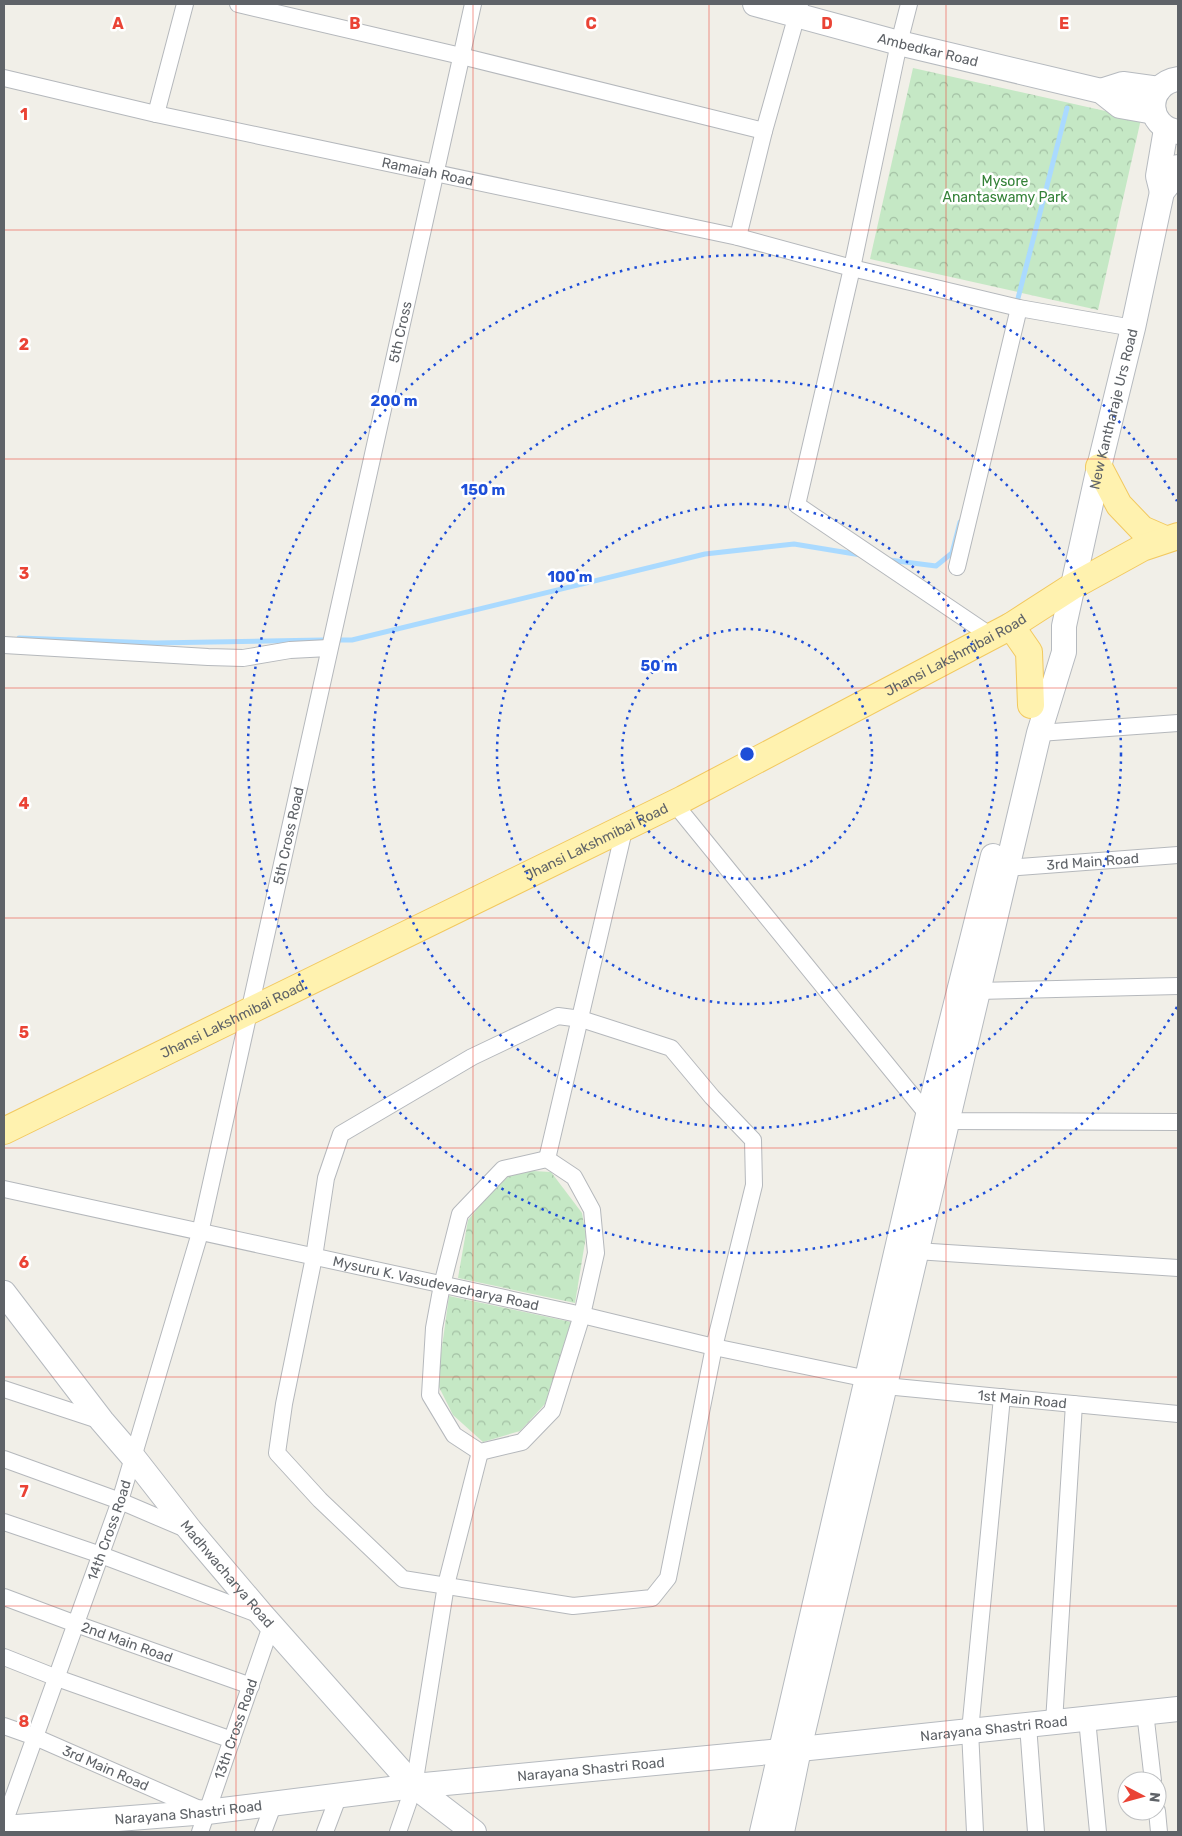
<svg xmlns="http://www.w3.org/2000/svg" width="1182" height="1836" viewBox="0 0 1182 1836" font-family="Rubik,sans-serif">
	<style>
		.park { fill: url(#park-crowns) }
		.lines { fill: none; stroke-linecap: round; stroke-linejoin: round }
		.stream { stroke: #aadaff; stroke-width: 5 }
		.street-casing { stroke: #b5b8bc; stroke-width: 18 }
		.secondary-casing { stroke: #b6babf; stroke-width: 26 }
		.primary-casing { stroke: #f2c960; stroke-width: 28 }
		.street { stroke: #fff; stroke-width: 16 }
		.secondary { stroke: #fff; stroke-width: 24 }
		.primary { stroke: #fff2af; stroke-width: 26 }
		.grid { fill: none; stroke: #ea4335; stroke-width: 1; stroke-opacity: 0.55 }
		.ring { fill: none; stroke: #1d4ed8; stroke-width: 2.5; stroke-dasharray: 2.5 5 }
		.labels { text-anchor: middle; stroke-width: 5; stroke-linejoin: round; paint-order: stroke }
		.street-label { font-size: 14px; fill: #5f6368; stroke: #fff }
		.park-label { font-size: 14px; fill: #348238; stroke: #fff }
		.grid-label { font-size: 16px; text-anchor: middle; font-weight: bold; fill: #ea4335; stroke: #fff; stroke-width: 5; stroke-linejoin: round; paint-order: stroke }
		.centre { fill: #1d4ed8; stroke: #fff; stroke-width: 2.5 }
		.ring-label { font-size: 15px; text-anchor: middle; font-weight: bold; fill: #1d4ed8; stroke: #fff; stroke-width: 5; stroke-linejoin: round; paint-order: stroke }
	</style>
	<defs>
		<pattern id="park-crowns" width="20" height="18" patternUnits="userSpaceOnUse" patternTransform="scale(1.25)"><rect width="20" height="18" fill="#c5e8c5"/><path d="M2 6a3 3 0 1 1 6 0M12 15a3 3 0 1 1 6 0" fill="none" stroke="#a3c0a4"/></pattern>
	</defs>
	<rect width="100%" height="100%" fill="#f1efe8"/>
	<g class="park">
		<path d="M913 68 1141 119 1098 310 870 259Z"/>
		<path d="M515 1170 551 1172 582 1213 586 1236 575 1303 458 1278 468 1220 488 1196Z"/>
		<path d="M449 1296 571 1322 545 1404 520 1431 483 1442 453 1415 437 1383Z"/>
	</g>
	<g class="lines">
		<g class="stream">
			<path d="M1016 306 1067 108"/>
			<path d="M889 560 936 566 952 553 960 522"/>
			<path d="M19 638 155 643 323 640"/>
			<path d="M334 640H352L705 554 794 544 861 555"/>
		</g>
		<defs>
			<g id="street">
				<path d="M238 4 461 56 764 131"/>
				<path d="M909 4 899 43 852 268 797 505 991 636"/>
				<path id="s1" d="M4 78 156 114 738 237 852 268 1019 308 1133 328"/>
				<path d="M156 114 185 4"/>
				<path d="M738 237 764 131 800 4"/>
				<path d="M957 567 1019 308"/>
				<path d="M4 645 208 657 243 658 290 650 329 648"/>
				<path d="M1039 733 1178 723"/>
				<path d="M674 803 928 1115 947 1121 1178 1122"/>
				<path id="s2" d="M1007 868 1178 855"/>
				<path d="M978 991 1178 986"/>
				<path d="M558 1016 581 1019 671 1048 712 1097 753 1140 754 1185 714 1347 668 1578 652 1598 573 1606 403 1579 320 1500 277 1453 284 1404 314 1257 326 1178 341 1134 472 1057Z"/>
				<path d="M547 1159 574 1177 592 1210 596 1253 582 1315 552 1411 522 1442 480 1452 454 1435 430 1395 434 1328 442 1285 460 1214 503 1169Z"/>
				<path d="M547 1159 625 826"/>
				<path id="s3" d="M4 1189 582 1315 714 1347 868 1379 885 1386 1178 1414"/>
				<path d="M916 1251 1178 1268"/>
				<path d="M4 1389 101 1421"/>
				<path d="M4 1459 120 1501 188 1530"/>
				<path d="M4 1522 101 1555 260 1615"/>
				<path id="s4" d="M4 1597 76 1624 251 1686"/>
				<path d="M4 1657 57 1678 232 1740"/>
				<path d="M1145 1712 1153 1781"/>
				<path d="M1087 1719 1098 1832"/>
				<path d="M1054 1722 1074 1404"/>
				<path d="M1028 1725 1036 1832"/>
				<path id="s5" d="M4 1726 35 1737 204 1811"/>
				<path d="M1157 1811 1159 1832"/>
				<path id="s6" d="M4 1823 120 1501 200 1233 473 4"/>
				<path id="s7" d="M200 1832 271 1626"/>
				<path d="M263 1832 274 1803"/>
				<path d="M325 1832 339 1795"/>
				<path d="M398 1832 414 1786 446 1585 480 1452"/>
				<path d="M975 1832 970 1731 1002 1397"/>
			</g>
			<g id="secondary">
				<path id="s8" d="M755 4 899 43 1101 91 1120 106 1154 112"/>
				<path d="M1178 79C1145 84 1145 127 1178 132"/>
				<path d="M1101 91 1123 84 1159 89"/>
				<path d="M1162 192 1158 176 1166 129"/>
				<path id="s9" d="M4 1293 102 1421 133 1457 190 1530 263 1616 414 1786 474 1832"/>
				<path id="s10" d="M4 1828 207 1812 414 1786 781 1751 1178 1709"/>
				<path d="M762 1832 928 1115 993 856"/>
				<path id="s11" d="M782 1832 799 1749 1039 733 1064 652V626L1099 467 1133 328 1162 192 1177 173 1178 167"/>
			</g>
			<g id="primary">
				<path d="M1099 467 1119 505 1142 529 1165 539"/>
				<path d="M1011 626 1029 652 1031 705"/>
				<path id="s12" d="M4 1131 683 799 1011 626 1073 586 1142 548 1178 536"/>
			</g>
		</defs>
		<use href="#street" class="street-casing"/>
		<use href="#secondary" class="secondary-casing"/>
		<use href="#primary" class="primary-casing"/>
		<use href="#street" class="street"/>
		<use href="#secondary" class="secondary"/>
		<use href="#primary" class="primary"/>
	</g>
	<path class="grid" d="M236 4V1832M473 4V1832M709 4V1832M946 4V1832M4 230H1178M4 459H1178M4 688H1178M4 918H1178M4 1148H1178M4 1377H1178M4 1606H1178"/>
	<g class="ring">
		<circle cx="747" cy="754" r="125"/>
		<circle cx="747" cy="754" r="250"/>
		<circle cx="747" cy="754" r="374"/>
		<path d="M1177 1007A499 499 0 1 1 1177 501"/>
	</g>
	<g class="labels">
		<g class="street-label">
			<text dy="5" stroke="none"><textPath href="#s8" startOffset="179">Ambedkar Road</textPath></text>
			<text dy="5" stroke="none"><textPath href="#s1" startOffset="434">Ramaiah Road</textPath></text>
			<text dy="5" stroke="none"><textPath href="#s6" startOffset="1545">5th Cross</textPath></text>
			<text dy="5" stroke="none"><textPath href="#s11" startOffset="1462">New Kantharaje Urs Road</textPath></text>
			<text dy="5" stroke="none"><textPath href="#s12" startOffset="1064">Jhansi Lakshmibai Road</textPath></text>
			<text dy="5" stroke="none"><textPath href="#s6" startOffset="1029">5th Cross Road</textPath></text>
			<text dy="5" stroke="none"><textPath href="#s12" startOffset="659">Jhansi Lakshmibai Road</textPath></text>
			<text dy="5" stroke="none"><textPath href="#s2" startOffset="86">3rd Main Road</textPath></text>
			<text dy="5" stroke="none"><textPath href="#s12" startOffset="254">Jhansi Lakshmibai Road</textPath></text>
			<text dy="5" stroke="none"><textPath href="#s3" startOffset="442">Mysuru K. Vasudevacharya Road</textPath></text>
			<text dy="5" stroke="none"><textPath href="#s3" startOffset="1041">1st Main Road</textPath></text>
			<text dy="5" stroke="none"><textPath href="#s6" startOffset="311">14th Cross Road</textPath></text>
			<text dy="5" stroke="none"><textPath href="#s9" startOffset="359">Madhwacharya Road</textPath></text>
			<text dy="5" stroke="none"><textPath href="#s4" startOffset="131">2nd Main Road</textPath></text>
			<text dy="5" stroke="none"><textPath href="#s7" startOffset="109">13th Cross Road</textPath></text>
			<text dy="5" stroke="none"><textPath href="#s10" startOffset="995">Narayana Shastri Road</textPath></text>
			<text dy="5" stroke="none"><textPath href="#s5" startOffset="110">3rd Main Road</textPath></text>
			<text dy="5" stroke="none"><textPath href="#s10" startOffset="590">Narayana Shastri Road</textPath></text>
			<text dy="5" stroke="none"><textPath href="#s10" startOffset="185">Narayana Shastri Road</textPath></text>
		</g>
		<g class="park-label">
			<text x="1005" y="186">Mysore<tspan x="1005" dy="16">Anantaswamy Park</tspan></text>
		</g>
	</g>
	<g class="grid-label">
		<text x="118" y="29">A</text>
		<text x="355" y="29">B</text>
		<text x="591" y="29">C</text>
		<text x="827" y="29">D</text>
		<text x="1064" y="29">E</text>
		<text x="24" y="120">1</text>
		<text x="24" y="350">2</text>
		<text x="24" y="579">3</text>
		<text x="24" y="809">4</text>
		<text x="24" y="1038">5</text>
		<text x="24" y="1268">6</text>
		<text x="24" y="1497">7</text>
		<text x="24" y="1727">8</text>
	</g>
	<circle cx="747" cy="754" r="8" class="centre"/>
	<g class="ring-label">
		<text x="394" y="406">200 m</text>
		<text x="483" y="495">150 m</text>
		<text x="570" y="582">100 m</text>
		<text x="659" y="671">50 m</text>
	</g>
	<rect width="1182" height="1836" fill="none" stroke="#5f6368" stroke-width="10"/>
	<g transform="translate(1142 1796) rotate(96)"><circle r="24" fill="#ffffff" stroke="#bfc1c3"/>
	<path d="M0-4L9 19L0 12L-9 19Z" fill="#ea4335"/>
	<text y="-8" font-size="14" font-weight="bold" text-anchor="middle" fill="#5f6368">N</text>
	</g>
</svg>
